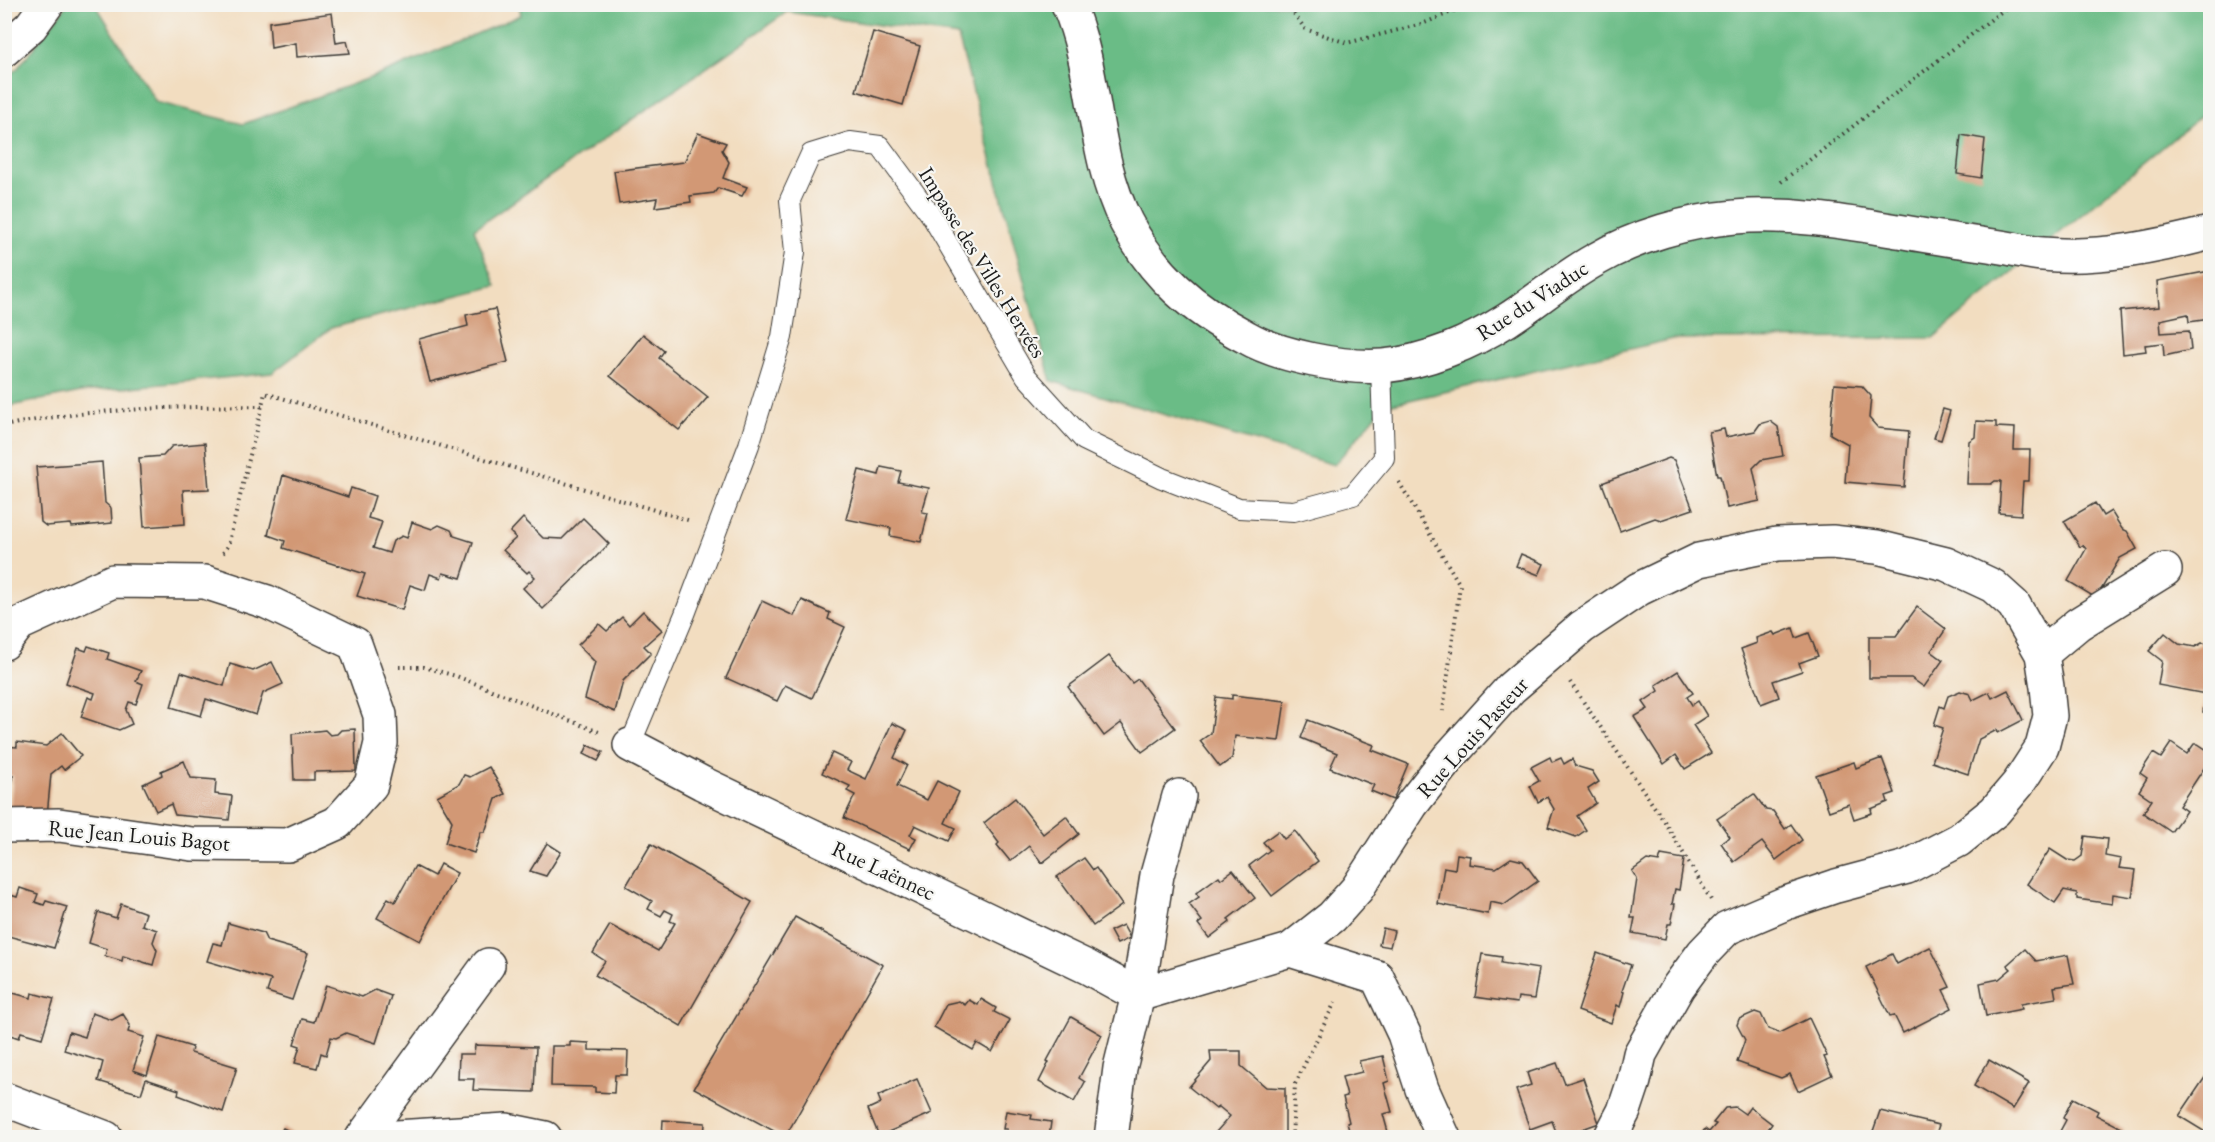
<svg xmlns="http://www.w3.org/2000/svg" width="2215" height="1142" viewBox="0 0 2215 1142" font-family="'EB Garamond',serif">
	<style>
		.forest { fill: #6bbc86; stroke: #446c51; stroke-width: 1.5 }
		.building { fill: #d29874 }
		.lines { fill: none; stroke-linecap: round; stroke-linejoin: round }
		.lane-casing { stroke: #3c3935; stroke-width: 22 }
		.street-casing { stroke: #3c3935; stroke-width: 36 }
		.secondary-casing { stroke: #3c3935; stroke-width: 36 }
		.path { stroke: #3c3935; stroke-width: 4; stroke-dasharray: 1.5 4.5; stroke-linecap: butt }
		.lane { stroke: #fff; stroke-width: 20 }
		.street { stroke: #fff; stroke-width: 33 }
		.secondary { stroke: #fff; stroke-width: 33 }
		.labels { text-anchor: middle; stroke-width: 4.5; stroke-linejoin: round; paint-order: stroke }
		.street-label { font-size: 22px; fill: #1c1c1c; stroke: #f6f6f2 }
	</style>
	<rect width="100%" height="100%" fill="#f6f6f2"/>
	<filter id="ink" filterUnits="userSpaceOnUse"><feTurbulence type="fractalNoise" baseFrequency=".0167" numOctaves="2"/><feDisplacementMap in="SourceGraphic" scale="12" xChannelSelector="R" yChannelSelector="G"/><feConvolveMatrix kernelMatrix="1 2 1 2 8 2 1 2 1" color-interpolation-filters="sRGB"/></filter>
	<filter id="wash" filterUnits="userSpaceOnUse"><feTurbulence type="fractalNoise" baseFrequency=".008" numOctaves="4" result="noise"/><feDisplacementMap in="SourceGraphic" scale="24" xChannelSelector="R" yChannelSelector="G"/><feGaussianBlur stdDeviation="1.35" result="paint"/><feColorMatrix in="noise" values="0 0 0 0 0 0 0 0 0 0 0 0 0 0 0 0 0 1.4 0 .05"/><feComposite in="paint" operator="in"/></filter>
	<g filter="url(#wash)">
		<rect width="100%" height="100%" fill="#f2ddc0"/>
		<path class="forest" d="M67 5H96L156 102 243 124 389 71 521 15 519 5H2210V108L1933 338 1673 339 1384 406 1334 465 1051 381 958 36 787 12 474 229 496 286 331 328 272 373 81 392 5 407V77L17 69Z"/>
		<g id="blocks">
			<g class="building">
				<path d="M332 13 336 43 347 41 350 53 297 57 296 43 271 48 269 22Z"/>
				<path d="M873 32 920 46 903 105 856 91Z"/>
				<path d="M698 133 726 143 722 150 729 162 723 178 747 187 742 196 718 188 714 193 690 196 691 202 655 207 657 198 619 204 614 171 684 162Z"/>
				<path d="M1961 135 1985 139 1981 178 1957 174Z"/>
				<path d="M2210 271V319L2189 322 2188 314 2160 320 2161 333 2189 331 2191 350 2164 356 2163 343 2145 345 2146 351 2123 354 2120 311 2159 307 2157 281Z"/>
				<path d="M495 309 508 362 430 382 419 339 468 326 466 315Z"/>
				<path d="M643 334 664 351 659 358 708 397 679 430 610 376Z"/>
				<path d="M1834 384 1862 386 1871 396 1869 418 1878 428 1909 431 1904 487 1845 482 1848 444 1830 434Z"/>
				<path d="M1943 409 1950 411 1941 440 1934 438Z"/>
				<path d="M1770 421 1778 427 1783 456 1761 460 1753 468 1760 501 1727 508 1720 476H1717L1709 432 1724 429 1726 437 1755 431 1760 424Z"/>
				<path d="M1976 421 1996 422V427L2015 428 2014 450H2030L2029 481H2023L2021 515 1999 513 2001 481H1995L1991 484H1967L1969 441 1975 437Z"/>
				<path d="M205 443 209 489 183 490 185 524 144 527 139 458 163 456 172 446Z"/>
				<path d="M1669 458 1674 460 1693 509 1661 520 1655 518 1620 531 1602 483Z"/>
				<path d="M102 462 105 503 111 508 112 523 72 527 71 524 46 526 41 522 36 467Z"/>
				<path d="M881 467 901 471 898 482 929 488 922 512 928 513 921 542 890 536 891 528 846 519 859 470 879 475Z"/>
				<path d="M283 475 348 497 351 488 375 496 368 518 382 522 373 548 389 553 393 541 402 536 407 538 412 522 432 529 439 525 451 530 454 536 473 542 461 578 443 573 441 578 430 574 425 590 410 585 402 610 357 596 365 574 283 548 285 541 268 535Z"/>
				<path d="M2095 503 2103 516 2111 511 2122 529 2127 531 2137 549 2120 558 2096 598 2068 581 2086 549 2083 545 2080 547 2064 521Z"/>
				<path d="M523 518 543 538 562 539 583 518 609 544 543 609 523 588 535 577 529 571 527 573 503 550 516 538 510 532Z"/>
				<path d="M1521 554 1544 564 1539 575 1516 566Z"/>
				<path d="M802 600 830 613 828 619 845 627 812 698 785 685 777 701 726 678 762 601 794 616Z"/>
				<path d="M1917 607 1946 629 1931 651 1943 660 1924 687 1911 678H1869V636H1896Z"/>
				<path d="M643 611 662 630 644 646 651 653 623 681 615 712 585 699 595 662 578 645 599 624 607 631 622 617 629 625Z"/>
				<path d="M1793 628 1796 638 1809 633 1818 656 1799 663 1802 671 1773 681 1779 697 1761 704 1741 649 1757 643 1756 638 1773 632 1775 635Z"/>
				<path d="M2165 633 2179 644 2195 647 2202 643 2210 644V713L2203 712 2206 694 2158 685 2162 661 2149 651Z"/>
				<path d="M88 646 109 653 107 659 141 671 136 681 143 684 136 704 129 702 126 710 132 724 119 730 81 717 88 697 93 699 95 693 66 683 78 648 86 651Z"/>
				<path d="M1109 656 1132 683 1138 679 1175 728 1142 752 1121 723 1104 736 1068 687Z"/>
				<path d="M272 662 283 684 263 693 256 715 206 699 201 716 171 707 181 672 224 686 230 664 253 671Z"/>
				<path d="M1678 671 1693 693 1687 697 1692 705 1698 701 1707 716 1693 725 1711 753 1685 769 1676 755 1664 764 1634 717 1648 709 1643 702 1659 691 1656 685Z"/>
				<path d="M2008 690 2023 720 1998 733 1997 730 1979 739 1968 774 1932 762 1943 728 1934 725 1940 706 1944 708 1948 696 1960 691 1970 694 1973 700 1989 692 1992 698Z"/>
				<path d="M1232 695 1285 701 1279 741 1235 736 1232 758 1220 767 1200 741 1211 733 1216 697 1232 699Z"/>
				<path d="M1308 720 1374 745 1372 750 1408 764 1393 800 1371 791 1374 785 1330 768 1337 753 1301 738Z"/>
				<path d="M892 723 907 730 894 758 907 765 897 786 927 800 937 781 959 792 945 823 956 828 949 841 915 825 910 835 916 838 910 849 844 818 855 795 847 791 850 786 822 773 832 753 851 762 847 770 866 779Z"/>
				<path d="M355 729 356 771 314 772V780H294L292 734 325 730 330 735 337 734 341 730Z"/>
				<path d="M62 733 81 756 64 770 61 766 51 774 47 816 9 815 13 776 4 775V746L17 747V742L46 746Z"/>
				<path d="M2171 743 2187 754 2194 744H2198L2210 752V759L2179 806 2186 811 2171 832 2143 813 2152 800 2139 791 2147 778 2140 773 2153 753 2161 758Z"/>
				<path d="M588 745 603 752 598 761 584 754Z"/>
				<path d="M1550 757 1552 762 1561 758 1564 764 1572 759 1575 766 1592 771 1599 782 1588 789 1596 803 1577 816 1586 830 1576 837 1548 827 1554 809 1547 797 1538 802 1530 786 1539 781 1531 767Z"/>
				<path d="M1882 758 1895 793 1886 796 1888 802 1871 809 1872 813 1854 819 1849 804 1829 811 1816 775 1854 762 1856 768Z"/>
				<path d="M184 761 191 778 216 780 215 794 232 796 229 820 175 815 171 804 156 811 143 784 162 775 161 771Z"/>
				<path d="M489 767 505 794 496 799 485 832H481L474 853 445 843 452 821 437 796 459 784 464 775 470 777Z"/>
				<path d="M1754 794 1766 810 1773 811 1785 829 1791 824 1802 840 1776 860 1762 842 1734 862 1721 843 1730 837 1717 819Z"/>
				<path d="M1015 798 1043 834 1066 816 1079 834 1042 863 1029 846 1010 861 997 845 999 843 984 823Z"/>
				<path d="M1278 831 1284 839 1295 831 1318 861 1272 896 1249 866 1270 850 1263 842Z"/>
				<path d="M2085 836 2107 839 2105 856 2121 859 2119 868 2136 870 2132 897 2113 894 2112 904 2077 899V893L2064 890 2055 903 2027 884 2050 849 2067 860 2075 861 2082 856Z"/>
				<path d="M547 843 561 852 546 876 530 871Z"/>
				<path d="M651 844 752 902 681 1026 595 975 605 961 593 953 610 925 658 951 675 923 670 921 673 914 665 910 661 916 648 909 652 901 626 886Z"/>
				<path d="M1457 854 1470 856 1469 864 1496 868 1511 858 1523 861 1538 881 1504 905 1490 902 1488 914 1438 904 1444 867 1455 869Z"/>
				<path d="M1661 855 1684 859 1679 890 1675 889 1672 904H1675L1671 924H1668L1665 939 1632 933 1635 918H1631L1637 879 1632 871 1647 860 1659 862Z"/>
				<path d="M1084 858 1093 870 1096 868 1122 905 1093 926 1057 877Z"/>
				<path d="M440 864 457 873 420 941 377 918 388 898 395 902 415 866 434 876Z"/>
				<path d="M1233 870 1255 898 1228 919 1230 922 1209 938 1198 924 1202 921 1189 904 1199 897 1196 893 1219 876 1221 879Z"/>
				<path d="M20 888 38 894 35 902 44 905 46 901 67 907 54 948 4 935V893L17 897Z"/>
				<path d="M121 904 146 913 142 925 157 930 153 942 157 950 153 965 123 956 122 961 105 956 107 949 89 943 98 912 116 918Z"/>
				<path d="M795 917 883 965 785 1137 694 1088Z"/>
				<path d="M228 923 263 933 267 941 308 953 292 1000 267 992 271 980 207 961 213 943 222 945Z"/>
				<path d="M1123 925 1130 938 1117 944 1110 931Z"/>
				<path d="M1383 928 1394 931 1390 947 1379 945Z"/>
				<path d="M1930 947 1950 987 1943 990 1952 1008 1903 1033 1894 1015 1890 1016 1866 967 1892 954 1897 964Z"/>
				<path d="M2025 949 2036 961 2068 955 2074 984 2054 987 2056 998 2021 1004 2022 1009 1986 1016 1980 983 1999 979 2011 969 2007 965Z"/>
				<path d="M1597 953 1631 965 1622 991 1624 992 1620 1007 1617 1005 1611 1023 1578 1011Z"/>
				<path d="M1482 954 1502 957 1501 963 1539 969 1534 999 1518 997 1517 1003 1475 997Z"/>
				<path d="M326 985 362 997 375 990 391 996 376 1043 346 1033 336 1038 331 1037 326 1055 321 1053 317 1068 295 1063 300 1046 294 1044 302 1019 314 1022Z"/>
				<path d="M13 993 31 998 32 993 54 999 42 1038 21 1032 19 1038 4 1033V996L7 997Z"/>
				<path d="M981 999 996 1008 994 1012 1010 1020 992 1052 977 1043 973 1050 934 1027 946 1004 959 1001 965 1005 969 1000 978 1005Z"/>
				<path d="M1755 1012 1761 1014 1768 1029 1779 1033 1809 1018 1827 1056 1824 1057 1832 1075 1798 1091 1790 1074 1781 1078 1737 1062 1745 1040 1737 1025 1739 1019Z"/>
				<path d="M92 1013 112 1020 123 1014 130 1025 128 1032 144 1037 133 1070 147 1075 159 1037 192 1047 191 1053 237 1067 223 1112 178 1095 179 1090 146 1079 141 1094 98 1081 103 1062 64 1050 69 1032 85 1037Z"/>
				<path d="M1071 1017 1102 1035 1079 1078 1085 1082 1074 1102 1039 1082 1049 1062 1047 1061Z"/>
				<path d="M570 1042 589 1043V1050L628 1051 627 1075H615L614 1093 595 1092V1087L551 1086 552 1046H570Z"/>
				<path d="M475 1045 536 1047 534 1092 473 1090 474 1079H458L459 1054H474Z"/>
				<path d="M1210 1051H1241V1066L1266 1087 1285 1088V1137H1223L1216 1132 1230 1116 1218 1106 1216 1109 1189 1087 1211 1061Z"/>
				<path d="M1383 1056 1389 1081 1384 1083 1392 1112 1383 1114 1388 1132 1365 1137H1351L1347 1123 1349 1122 1343 1097 1347 1096 1342 1077 1362 1072 1359 1061Z"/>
				<path d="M1989 1060 2029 1083 2013 1109 1974 1086Z"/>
				<path d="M1557 1063 1565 1084 1583 1078 1599 1123 1560 1137H1558L1552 1121 1530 1129 1516 1090 1531 1085 1527 1073Z"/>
				<path d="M2210 1070V1135L2179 1116Z"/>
				<path d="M917 1079 932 1113 879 1136 868 1109 881 1103 878 1096Z"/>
				<path d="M2073 1098 2098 1111 2096 1115 2124 1129 2120 1137H2062L2058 1135 2066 1120 2063 1118Z"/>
				<path d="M1735 1107 1745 1114 1750 1107 1772 1124 1762 1137H1699L1705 1129 1709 1132 1716 1124 1713 1123 1725 1108Z"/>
				<path d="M1006 1111 1032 1115 1031 1119 1051 1122 1049 1137H1006L1007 1129H1003Z"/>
				<path d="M1880 1111 1939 1125 1935 1137H1871Z"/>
				<path d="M663 1120 705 1123 704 1137H662Z"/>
				<path d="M283 1128 301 1137H278Z"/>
			</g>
		</g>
	</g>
	<g filter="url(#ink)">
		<use href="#blocks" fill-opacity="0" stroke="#3c3935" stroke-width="1.5"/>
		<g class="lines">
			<defs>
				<path id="lane" d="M630 745 685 614 749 445 782 337 795 252 790 200 811 154 850 142 880 146 931 215 1026 376 1084 440 1162 478 1239 508 1294 511 1353 495 1384 458 1381 366"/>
				<g id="street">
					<path d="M4 50 31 26 47 4"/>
					<path d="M4 643 19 624 113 581 205 582 267 602 355 644 380 715 381 743 371 785 337 823 288 845 192 844 59 825 4 826"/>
					<path d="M2042 654 2078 624 2165 570"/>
					<path d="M630 745 702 783 1087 967 1138 995 1290 950 1332 917 1357 889 1412 804 1449 757 1511 688 1582 627 1639 589 1699 560 1777 544 1832 542 1877 547 1946 564 1993 586 2014 605 2042 654 2047 687 2050 716 2042 747 2018 784 1995 811 1959 840 1907 867 1836 886 1786 903 1727 928 1703 953 1678 987 1640 1054 1634 1081 1624 1111 1610 1138"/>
					<path d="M1290 950 1377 977 1404 1034 1422 1089 1444 1138"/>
					<path d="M4 1099 106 1138"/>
					<path d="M362 1138 488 965"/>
					<path d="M381 1138 506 1130 545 1138"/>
					<path d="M1111 1138 1120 1068 1138 995 1157 875 1179 796"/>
				</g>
				<path id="secondary" d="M1068 4C1098 74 1091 152 1126 222 1154 276 1193 309 1246 337 1279 356 1344 369 1383 366 1426 362 1471 343 1507 320 1537 301 1564 277 1595 260 1636 236 1688 221 1735 217 1792 212 1849 223 1904 232 1936 238 1969 242 2001 247 2015 249 2029 253 2043 254 2099 259 2157 247 2210 233"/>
			</defs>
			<use href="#lane" class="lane-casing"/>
			<use href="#street" class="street-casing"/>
			<use href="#secondary" class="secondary-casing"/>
			<g class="path">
				<path d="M1287 4 1305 29 1347 43 1422 24 1471 4"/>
				<path d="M1781 182 2011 4"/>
				<path d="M4 426C87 408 178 407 262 406"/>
				<path d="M1399 482 1460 585 1443 711"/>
				<path d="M223 553 228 546 265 393 691 521"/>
				<path d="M399 667H424L456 676 599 732"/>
				<path d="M1570 682 1666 824 1711 900"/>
				<path d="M1292 1138 1295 1084 1336 1000"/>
			</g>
			<use href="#lane" class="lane"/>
			<use href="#street" class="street"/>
			<use href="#secondary" class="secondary"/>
		</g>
	</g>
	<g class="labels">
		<g class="street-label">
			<text transform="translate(983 262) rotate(58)" y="8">Impasse des Villes Hervées</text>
			<text transform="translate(1532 300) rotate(-33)" y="8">Rue du Viaduc</text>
			<text transform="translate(1472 737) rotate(-48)" y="8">Rue Louis Pasteur</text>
			<text transform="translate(139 835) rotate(5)" y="8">Rue Jean Louis Bagot</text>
			<text transform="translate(884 870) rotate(25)" y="8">Rue Laënnec</text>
		</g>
	</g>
	<rect width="2215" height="1142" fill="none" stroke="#f6f6f2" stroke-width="24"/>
</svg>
